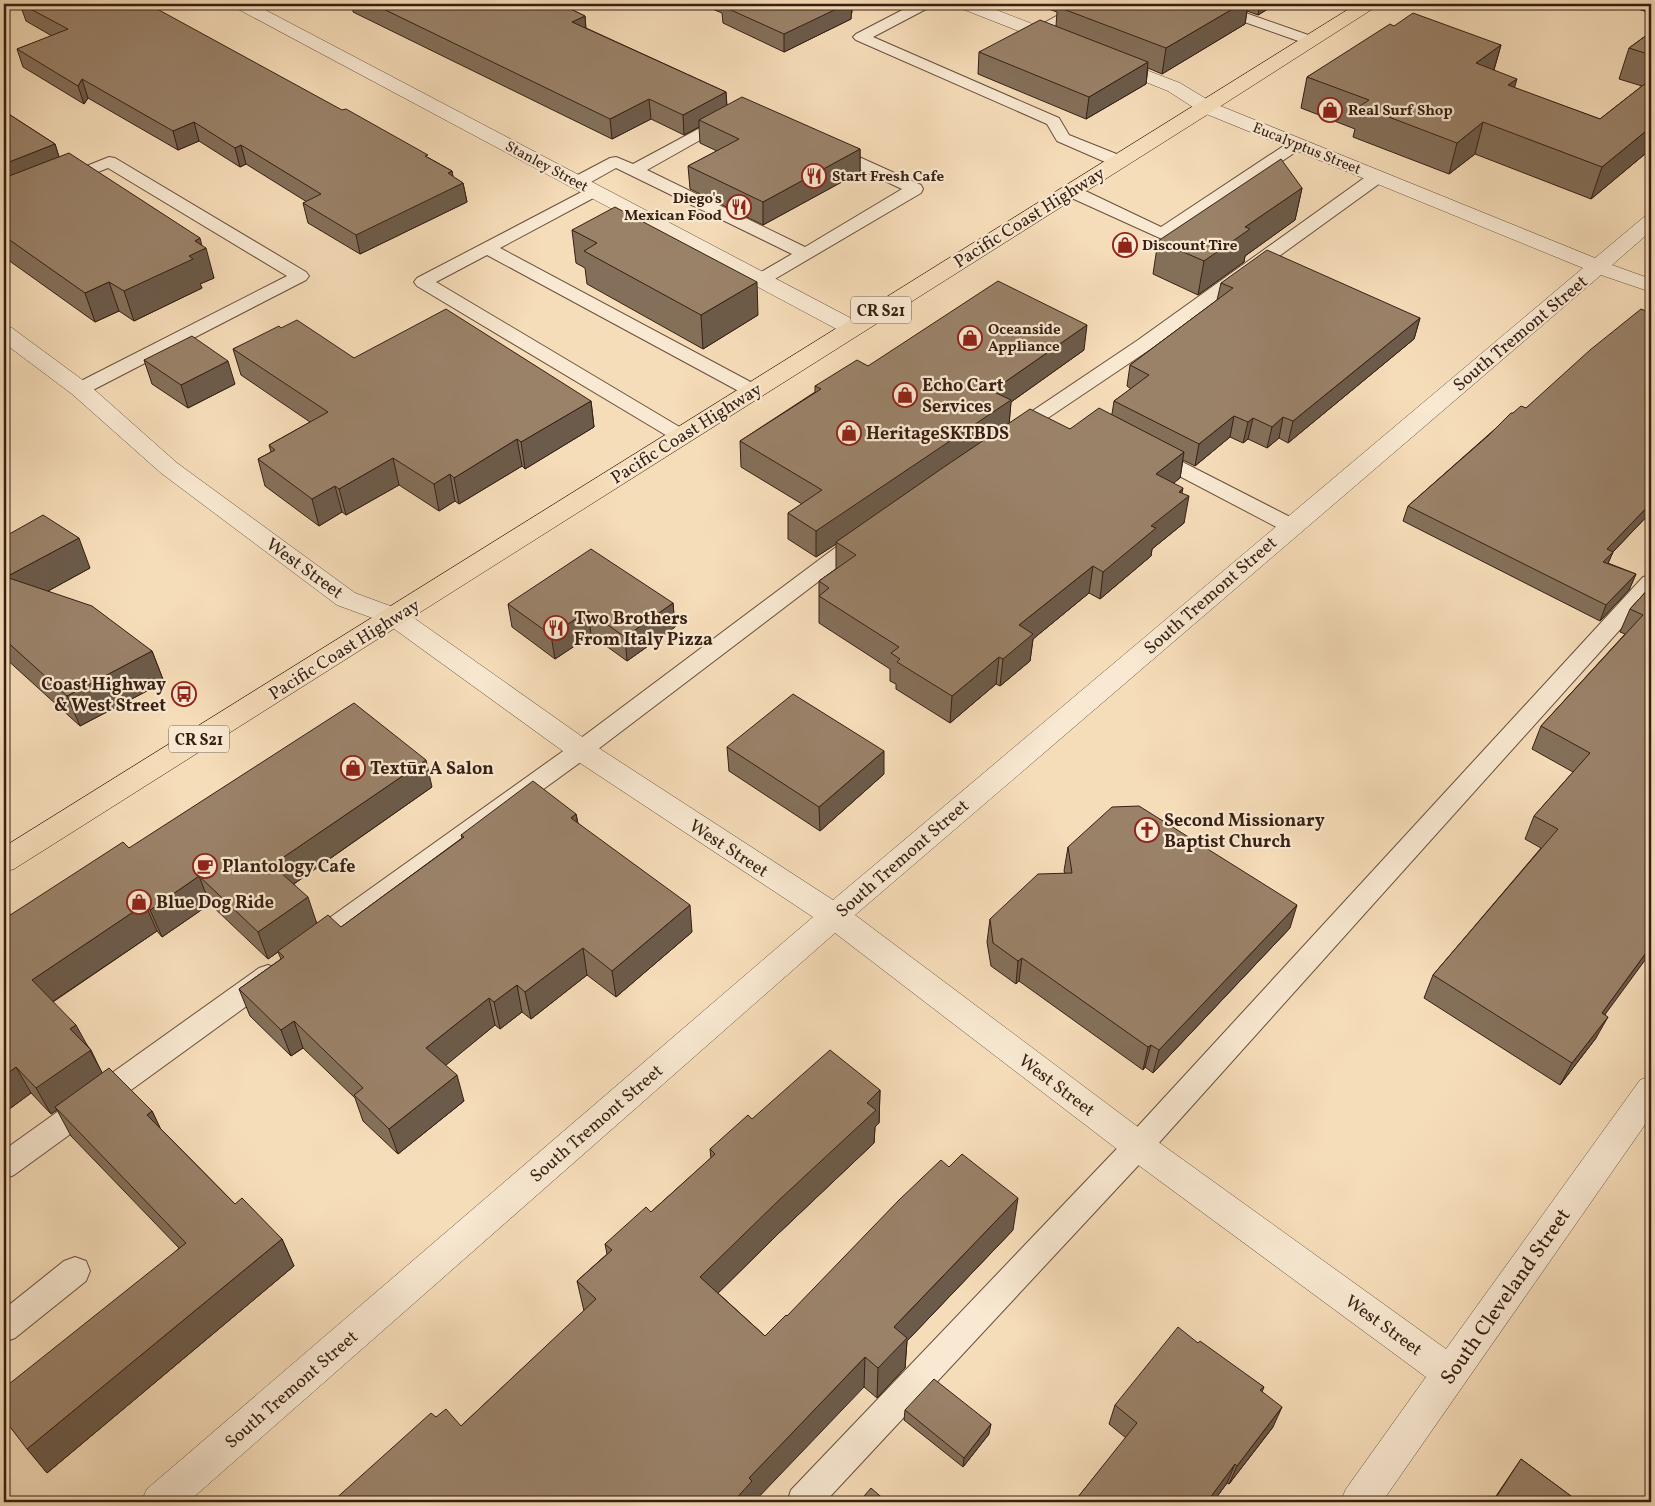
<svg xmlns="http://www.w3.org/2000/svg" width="1655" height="1506" viewBox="0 0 1655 1506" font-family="Vollkorn,serif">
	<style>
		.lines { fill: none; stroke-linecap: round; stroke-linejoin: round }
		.service-casing { stroke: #674e3c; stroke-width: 2 }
		.minor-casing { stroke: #674e3c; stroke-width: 1 }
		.primary-casing { stroke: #371f13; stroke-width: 1 }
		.service { fill: #f9e9d2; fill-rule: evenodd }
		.minor { fill: #f9e9d2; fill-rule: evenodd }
		.primary { fill: #f6ddb9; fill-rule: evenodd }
		.wall { fill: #84705a; stroke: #371f13 }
		.shaded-wall { fill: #6c5b4a; stroke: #371f13 }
		.building { fill: #9a8269; stroke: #371f13 }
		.labels { text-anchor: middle; stroke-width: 4.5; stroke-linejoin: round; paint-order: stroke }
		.far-poi-label { font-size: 15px; font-weight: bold; fill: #371f13; stroke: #f9e9d2; text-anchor: start }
		.far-street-label { font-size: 15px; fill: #371f13; stroke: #f9e9d2 }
		.shield { fill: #f9e9d2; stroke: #715c4c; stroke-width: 1 }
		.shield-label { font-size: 16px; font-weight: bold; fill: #371f13 }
		.street-label { font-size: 18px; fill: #371f13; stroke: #f9e9d2 }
		.poi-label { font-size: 18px; font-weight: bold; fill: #371f13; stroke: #f9e9d2; text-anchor: start }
		.near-street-label { font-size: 21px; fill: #371f13; stroke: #f9e9d2 }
	</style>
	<rect width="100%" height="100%" fill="#f6ddb9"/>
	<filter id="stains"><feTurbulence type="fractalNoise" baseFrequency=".004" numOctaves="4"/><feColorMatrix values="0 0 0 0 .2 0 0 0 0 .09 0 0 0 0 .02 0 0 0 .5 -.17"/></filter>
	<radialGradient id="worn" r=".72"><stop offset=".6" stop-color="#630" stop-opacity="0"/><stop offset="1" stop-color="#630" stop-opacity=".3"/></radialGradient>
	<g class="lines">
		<defs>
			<g id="service">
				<path d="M914 4H932L930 7 873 37 1059 118 1069 135 1124 157 1126 161 1124 165H1112L1057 141 1047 124 856 40 853 37 856 34Z"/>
				<path d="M1078 4H1095L1093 7 1043 35H1033L1030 32 1033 29Z"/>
				<path d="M1200 4H1220L1314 37 1317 40 1314 43H1304L1202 7Z"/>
				<path d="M728 113 734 115 736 118 734 121 647 170 805 247 902 189 825 153 823 150 825 147H837L921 185 923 189 921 193 768 283 762 284 756 283 753 279 756 275 792 254 616 168 584 186H572L570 182 572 178 610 158 616 157 633 164Z"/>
				<path d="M1297 139 1303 141 1305 144 1303 147 1168 238 1162 239 1065 195 1063 191 1065 187H1077L1161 227 1291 141Z"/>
				<path d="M109 157 115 158 306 272 309 276 306 280 87 393 80 395 73 393 70 389 73 385 287 276 108 168 4 210V199Z"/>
				<path d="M1377 172 1383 173 1385 177 1383 181 1152 348 1021 436 1014 438 1007 436 1004 432 1007 428 1138 340 1371 173Z"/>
				<path d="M593 186 599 187 601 191 599 195 500 248 760 387 763 391 760 395 753 397 746 395 487 255 436 282 688 432 691 436 688 440 681 442 674 440 417 286 414 282 417 278Z"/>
				<path d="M1152 448 1159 450 1298 521 1302 526 1298 531 1291 533 1284 531 1145 458 1142 454 1145 450Z"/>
				<path d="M862 531 869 533 873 538 869 543 589 756 322 950 313 953 304 950 300 943 304 936 573 744 855 533Z"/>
				<path d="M1651 575V595L1148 1155 825 1502H787L791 1490 1128 1137 1643 577Z"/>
				<path d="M268 965 277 968 281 976 277 984 14 1175 4 1179V1150L259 968Z"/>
				<path d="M75 1257 86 1261 90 1271 86 1281 15 1338 4 1342V1309L64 1261Z"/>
			</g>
			<g id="minor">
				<path d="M233 4H254L860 323 863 328 860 333 852 334 844 333 236 8Z"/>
				<path d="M958 4H981L1066 37 1069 41 1066 45 1060 46 1054 45 960 8Z"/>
				<path d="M1112 57 1180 83 1213 103 1595 258 1644 217 1651 215V231L1612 265 1651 279V292L1601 275 855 915 1150 1136 1446 1349 1640 1080 1651 1076V1116L1382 1502H1340L1346 1489 1426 1377 1126 1156 835 933 188 1502H141L147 1489 813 917 571 757 386 623 337 605 161 473 72 394 4 343V327L12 328 88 384 177 463 355 593 404 611 591 743 833 900 1583 268 1199 111 1168 91 1106 66 1103 62 1106 58Z"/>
			</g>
			<path id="primary" d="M1357 4H1377L1374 8 1213 111 14 869 4 872V847Z"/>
		</defs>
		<use href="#service" class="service-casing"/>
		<use href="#minor" class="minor-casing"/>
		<use href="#primary" class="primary-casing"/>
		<use href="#service" class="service"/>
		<use href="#minor" class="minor"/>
		<use href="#primary" class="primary"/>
	</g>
	<g class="wall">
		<path d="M20 4 429 158 452 171 453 177 463 183 467 202 360 254 308 223 303 203 307 202 246 164 240 167 199 141 178 150 88 98 84 104 23 67 17 49 52 36 26 21Z"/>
		<path d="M346 4H560L585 16 586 28 726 92 727 105 860 149V172L763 225 690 189 688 166 717 151 700 143 699 127 684 135 651 119 612 139 353 12V7Z"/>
		<path d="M700 4H852V13L851 14V19L784 52 723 23 722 13Z"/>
		<path d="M1036 4H1276L1258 15 1247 11 1245 24 1162 74 1148 68 1146 84 1086 119 978 74 979 52 1056 26 1057 12Z"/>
		<path d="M1621 4H1651V13Z"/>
		<path d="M1394 26 1501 45 1494 70 1514 88 1600 119 1642 86 1619 79 1629 48 1651 32V149L1591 199 1475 154 1449 174 1353 137 1355 129 1301 108 1307 77Z"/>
		<path d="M4 111 55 144 59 157 202 246 214 278 200 284 202 288 134 321 119 311 95 322 4 257Z"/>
		<path d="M1302 188 1295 220 1245 256 1244 262 1198 295 1153 274 1158 241Z"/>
		<path d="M572 230 758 315 703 349 587 284 585 268 576 263Z"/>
		<path d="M1221 283 1420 318 1414 339 1288 443 1279 438 1267 448 1248 439 1243 443 1230 437 1195 466 1183 460 1180 478 1173 483 1182 493 1184 523 1152 549 1151 556 1100 599 1089 593 1033 639 1030 661 1000 686 996 684 950 723 896 689V684L890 681V669L819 623V581L836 569V544L816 557 788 539V513L802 504 741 467 740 441 815 392V386L868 366 1084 350 1011 402 1009 423 1070 429 1112 414 1114 401 1131 389 1127 386 1130 365 1217 300Z"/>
		<path d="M1651 313V512L1613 552 1608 563 1636 574 1629 590 1600 621 1403 521 1408 506 1513 413 1526 408Z"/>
		<path d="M281 328 354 358 591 401 594 427 525 469 522 466 459 504 455 501 439 511 399 485 346 515 342 512 319 526 265 486 258 459 271 452 269 445 310 422 241 375 233 349Z"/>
		<path d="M144 360 235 384 188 408 152 384Z"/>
		<path d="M4 537 90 568 48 591 152 651 164 682 80 726 4 657Z"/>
		<path d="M1651 586 1605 1015 1596 1038 1560 1085 1424 998 1433 975 1541 848 1525 839 1534 816 1573 772 1532 749 1541 726 1625 634 1620 632 1630 609Z"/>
		<path d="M673 603 675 627 627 661 591 635 555 659 512 627 508 604Z"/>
		<path d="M727 747 884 774 820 831 729 771Z"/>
		<path d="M432 787 294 884 317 923 341 927 462 838 461 835 576 814 578 823 692 932 616 997 587 975 531 1019 522 1012 500 1029 495 1025 445 1065 464 1101 398 1154 363 1121 355 1098 303 1048 291 1056 250 1016 239 989 281 959 278 952 268 959 210 904 162 937 157 931 53 1002 91 1050 102 1073 152 1111 160 1128 235 1204 282 1239 294 1266 47 1473 4 1419 179 1248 71 1136 57 1110 51 1114 31 1093 4 1113V919L129 848Z"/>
		<path d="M1068 847 1290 928 1153 1073 1145 1067 1143 1070 1019 981 1016 984 991 966 987 942 990 919 1065 873 1064 871Z"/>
		<path d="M880 1090 879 1123 875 1127 874 1143 779 1233 718 1293 765 1336 787 1316 1013 1230 907 1341 905 1368 877 1398 864 1387 332 1502 436 1417 461 1426 584 1311 577 1281 607 1254 605 1244 651 1212 711 1158 710 1149 752 1119Z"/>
		<path d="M1198 1343 1264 1387 1262 1392 1273 1427 1229 1484 1227 1483 1213 1502H1074L1126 1438 1109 1424 1115 1405Z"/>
		<path d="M905 1410 989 1434 963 1467 904 1420Z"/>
		<path d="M1521 1459 1579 1502H1492Z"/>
	</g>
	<g class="shaded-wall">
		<path d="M842 4H852L851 19 784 52V34Z"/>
		<path d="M1241 4H1248L1245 24 1162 74 1166 48Z"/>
		<path d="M1260 4H1276L1258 15Z"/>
		<path d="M585 16 586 35 572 22Z"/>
		<path d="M1501 45 1492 76 1476 63Z"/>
		<path d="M1148 62 1146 84 1086 119 1089 97Z"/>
		<path d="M82 79 88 98 84 104 78 86Z"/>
		<path d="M1517 79 1508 110V85Z"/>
		<path d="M726 92 727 112 699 120V127L684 135 683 115Z"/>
		<path d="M649 99 651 119 612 139 610 119Z"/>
		<path d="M194 122 199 141 178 150 173 131Z"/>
		<path d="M1483 122 1475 154 1449 174 1457 143Z"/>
		<path d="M1651 127V149L1591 199 1602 167Z"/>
		<path d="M55 144 64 173 4 197V164Z"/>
		<path d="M241 145 246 164 240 167 235 148Z"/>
		<path d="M860 149V172L763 225V202Z"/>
		<path d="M452 171 455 187 463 183 467 202 360 254 356 235Z"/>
		<path d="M1302 188 1295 220 1245 256 1244 262 1198 295 1204 261 1245 227Z"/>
		<path d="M200 238 203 250 206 248 214 278 200 284 202 288 134 321 124 291 189 256 195 241Z"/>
		<path d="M109 282 119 311 95 322 85 293Z"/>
		<path d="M757 282 758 315 703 349 701 315Z"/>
		<path d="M1420 318 1414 339 1288 443 1293 421Z"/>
		<path d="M1087 325 1084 350 1011 402 1009 426 836 542V544L816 557V531L992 391Z"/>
		<path d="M228 361 235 384 188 408 181 385Z"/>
		<path d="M591 401 594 427 525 469 521 442Z"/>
		<path d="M1234 416 1230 437 1195 466 1199 444Z"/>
		<path d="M1283 417 1279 438 1267 448 1272 427Z"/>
		<path d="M1253 418 1248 439 1243 443 1248 422Z"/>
		<path d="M517 439 522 466 459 504 454 478Z"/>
		<path d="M1184 452 1180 478 1152 501 1156 474Z"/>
		<path d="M393 458 399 485 346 515 339 489Z"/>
		<path d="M450 474 455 501 439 511 434 484Z"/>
		<path d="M335 486 342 512 319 526 312 499Z"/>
		<path d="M1183 488 1180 503 1189 496 1184 523 1152 549 1151 556 1100 599 1103 572 1151 526Z"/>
		<path d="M1651 503V512L1609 556 1613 552 1606 568 1597 578 1607 549Z"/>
		<path d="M79 538 90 568 19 607 6 577Z"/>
		<path d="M1093 566 1089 593 1033 639 1030 661 1000 686 1003 659 1019 625Z"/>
		<path d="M1636 574 1629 590 1600 621 1606 605Z"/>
		<path d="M673 603 675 627 627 661 625 637Z"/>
		<path d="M588 611 591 635 555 659 551 635Z"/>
		<path d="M152 651 164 682 80 726 67 696Z"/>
		<path d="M999 657 996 684 950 723 952 696Z"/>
		<path d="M884 751V774L820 831 819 807Z"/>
		<path d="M426 760 432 787 282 892 272 865Z"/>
		<path d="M576 814 581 841 571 818Z"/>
		<path d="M199 876 210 904 162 937 150 910Z"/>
		<path d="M308 897 317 924 268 959 258 932Z"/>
		<path d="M145 904 157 931 46 1006 32 980Z"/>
		<path d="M690 905 692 932 616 997 612 971Z"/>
		<path d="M1297 905 1290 928 1153 1073 1159 1050Z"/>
		<path d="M1651 946V952L1590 1035 1602 1013Z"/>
		<path d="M583 948 587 975 531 1019 525 992Z"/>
		<path d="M1022 958 1019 981 1016 984 1018 961Z"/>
		<path d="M517 985 522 1012 500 1029 494 1002Z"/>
		<path d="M489 998 495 1025 434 1075 426 1048Z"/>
		<path d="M1608 1017 1596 1038 1560 1085 1572 1063Z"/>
		<path d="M294 1021 303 1048 291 1056 281 1030Z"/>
		<path d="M76 1025 104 1076 55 1107 57 1110 51 1114 36 1088 70 1029Z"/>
		<path d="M1151 1045 1145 1067 1143 1070 1148 1047Z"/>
		<path d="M16 1067 31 1093 4 1113V1076Z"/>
		<path d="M457 1075 464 1101 398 1154 389 1129Z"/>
		<path d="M880 1090 879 1123 875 1127 874 1143 779 1233 703 1308 700 1277 867 1103Z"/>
		<path d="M152 1111 166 1140 147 1115Z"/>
		<path d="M1018 1198 1013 1230 907 1341 905 1368 877 1398 878 1368 894 1327Z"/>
		<path d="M282 1239 294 1266 47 1473 27 1449Z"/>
		<path d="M865 1357 864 1387 754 1502H733L749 1478Z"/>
		<path d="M1282 1407 1273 1427 1229 1484 1237 1466Z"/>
		<path d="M991 1424 989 1434 963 1467 964 1458Z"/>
		<path d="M1235 1464 1227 1483 1213 1502H1207Z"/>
	</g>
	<g class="building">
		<path d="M21 4H148L342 110 346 109 428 155 425 156 452 171 448 173 463 183 356 235 303 203 321 194 241 145 235 148 194 122 173 131 82 79 78 86 17 49 68 29Z"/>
		<path d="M373 4H560L585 16 572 22 726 92 683 115 649 99 610 119Z"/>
		<path d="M726 4H847L784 34 722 6Z"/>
		<path d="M1063 4H1241L1166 48 1058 7Z"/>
		<path d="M1413 13 1501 45 1476 63 1517 79 1508 85 1600 119 1651 79V127L1602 167 1483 122 1457 143 1360 106 1369 100 1307 77 1390 24 1394 26Z"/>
		<path d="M1040 20 1148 62 1089 97 979 52Z"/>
		<path d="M1651 32V55L1629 48Z"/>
		<path d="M742 97 860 149 763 202 688 166 739 139 699 120Z"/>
		<path d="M4 111 55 144 4 164Z"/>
		<path d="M69 153 200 238 195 241 206 248 189 256 193 259 124 291 109 282 85 293 4 236V178Z"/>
		<path d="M1281 159 1302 188 1245 227 1250 229 1204 261 1158 241Z"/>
		<path d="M615 207 757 282 701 315 584 251 597 243 572 230Z"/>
		<path d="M1267 250 1420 318 1293 421 1283 417 1272 427 1253 418 1248 422 1234 416 1199 444 1114 401 1149 375 1130 365 1233 288 1221 283Z"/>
		<path d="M998 281 1087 325 992 391 1011 400 816 531 788 513 822 490 740 441 821 389 815 386 857 360 868 366Z"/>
		<path d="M446 309 591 401 521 442 517 439 454 478 450 474 434 484 393 458 339 489 335 486 312 499 258 459 275 450 269 445 328 412 233 349 279 326 281 328 297 320 354 358Z"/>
		<path d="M1641 309 1651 313V503L1607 549 1613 552 1603 562 1636 574 1606 605 1408 506 1489 435 1511 413H1513L1521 406 1526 408 1590 350Z"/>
		<path d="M192 336 228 361 181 385 144 360Z"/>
		<path d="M1099 408 1184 452 1156 474 1183 488 1179 492 1189 496 1151 526 1156 528 1103 572 1093 566 1019 625 1033 634 1003 659 999 657 952 696 897 662 900 659 891 653 899 647 819 596 829 588 819 581 856 555 836 542 944 467 1030 409 1070 429Z"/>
		<path d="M43 515 79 538 6 577 92 606 152 651 67 696 4 639V537Z"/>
		<path d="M591 549 673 603 625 637 588 611 551 635 508 604Z"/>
		<path d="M1651 586V946L1602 1013 1608 1017 1572 1063 1433 975 1558 829 1534 816 1590 753 1541 726 1643 615 1630 609Z"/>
		<path d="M793 694 884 751 819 807 727 747Z"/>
		<path d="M354 703 426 760 272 865 308 897 258 932 199 876 150 910 145 904 32 980 76 1025 70 1029 91 1050 36 1088 16 1067 4 1076V919L123 842 129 848Z"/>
		<path d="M533 781 576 814 571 818 690 905 612 971 583 948 525 992 517 985 494 1002 489 998 426 1048 457 1075 389 1129 354 1095 363 1088 294 1021 281 1030 239 989 284 957 278 951 328 915 341 927 464 837 461 835Z"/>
		<path d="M1139 806 1297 905 1159 1050 1151 1045 1148 1047 1022 958 1018 961 993 943 990 919 1038 874 1072 873 1068 847 1112 807Z"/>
		<path d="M830 1050 880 1090 867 1103 876 1110 778 1201 700 1277 765 1336 786 1315 787 1316 899 1200 941 1160 949 1167 962 1154 1018 1198 894 1327 907 1338 878 1368 865 1357 749 1478 752 1481 733 1502H332L431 1413 436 1417 446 1409 461 1426 596 1299 577 1281 612 1250 605 1244 646 1207 651 1212 715 1154 710 1149 748 1115 752 1119Z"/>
		<path d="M109 1068 152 1111 147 1115 235 1204 242 1198 282 1239 27 1449 4 1419V1388L186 1243 55 1107Z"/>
		<path d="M1178 1327 1198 1343 1200 1341 1264 1387 1260 1390 1282 1407 1237 1466 1235 1464 1207 1502H1074L1137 1423 1115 1405Z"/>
		<path d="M934 1379 991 1424 964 1458 905 1410Z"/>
		<path d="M1521 1459 1579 1502H1493Z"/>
		<path d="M871 1488 887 1502H846L851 1496 859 1502Z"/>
	</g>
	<defs>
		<symbol id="shop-ring" viewBox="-11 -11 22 22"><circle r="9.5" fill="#f9e9d2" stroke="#8f2418" stroke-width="1.5"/><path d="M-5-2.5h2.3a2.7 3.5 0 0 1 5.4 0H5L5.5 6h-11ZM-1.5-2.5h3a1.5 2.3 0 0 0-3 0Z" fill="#8f2418"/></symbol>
		<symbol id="restaurant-ring" viewBox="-11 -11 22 22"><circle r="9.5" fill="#f9e9d2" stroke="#8f2418" stroke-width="1.5"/><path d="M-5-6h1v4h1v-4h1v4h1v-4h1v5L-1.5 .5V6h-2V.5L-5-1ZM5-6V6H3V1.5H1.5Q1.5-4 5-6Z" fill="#8f2418"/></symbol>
		<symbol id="bus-ring" viewBox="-11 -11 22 22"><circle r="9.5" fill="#f9e9d2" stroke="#8f2418" stroke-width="1.5"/><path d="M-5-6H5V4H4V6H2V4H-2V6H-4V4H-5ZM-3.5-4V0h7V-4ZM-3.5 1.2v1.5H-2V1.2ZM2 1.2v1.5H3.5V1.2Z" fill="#8f2418"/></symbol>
		<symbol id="church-ring" viewBox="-11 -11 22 22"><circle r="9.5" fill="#f9e9d2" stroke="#8f2418" stroke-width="1.5"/><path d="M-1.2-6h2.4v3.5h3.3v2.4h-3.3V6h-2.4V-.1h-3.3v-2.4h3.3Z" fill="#8f2418"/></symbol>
		<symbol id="cafe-ring" viewBox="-11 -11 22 22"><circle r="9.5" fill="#f9e9d2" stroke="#8f2418" stroke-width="1.5"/><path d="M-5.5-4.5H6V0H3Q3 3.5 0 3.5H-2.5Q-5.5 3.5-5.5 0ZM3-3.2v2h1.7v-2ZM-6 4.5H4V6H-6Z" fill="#8f2418"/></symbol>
	</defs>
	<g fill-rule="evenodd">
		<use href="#shop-ring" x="1316" y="96" width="28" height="28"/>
		<use href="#restaurant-ring" x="800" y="162" width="28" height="28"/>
		<use href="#restaurant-ring" x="725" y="193" width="28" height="28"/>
		<use href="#shop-ring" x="1111" y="231" width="28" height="28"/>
		<use href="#shop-ring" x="956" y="324" width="28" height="28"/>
		<use href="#shop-ring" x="891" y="381" width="28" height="28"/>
		<use href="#shop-ring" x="835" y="419" width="28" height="28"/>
		<use href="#restaurant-ring" x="542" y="614" width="28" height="28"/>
		<use href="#bus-ring" x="170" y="680" width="28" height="28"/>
		<use href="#shop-ring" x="339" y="754" width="28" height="28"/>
		<use href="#church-ring" x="1133" y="816" width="28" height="28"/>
		<use href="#cafe-ring" x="191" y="852" width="28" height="28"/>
		<use href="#shop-ring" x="125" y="888" width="28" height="28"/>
	</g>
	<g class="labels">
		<g class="far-poi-label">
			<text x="1348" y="115">Real Surf Shop</text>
			<text x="832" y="181">Start Fresh Cafe</text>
			<text x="722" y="203" text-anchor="end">Diego's<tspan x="722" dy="17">Mexican Food</tspan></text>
			<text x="1142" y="250">Discount Tire</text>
			<text x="988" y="334">Oceanside<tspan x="988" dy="17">Appliance</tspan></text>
		</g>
		<g class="far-street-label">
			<text transform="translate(1307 148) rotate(22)" y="5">Eucalyptus Street</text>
			<text transform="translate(547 166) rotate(28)" y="5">Stanley Street</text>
		</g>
		<g class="shield">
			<rect x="851" y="296.5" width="60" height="27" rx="4"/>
			<rect x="169" y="725.5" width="60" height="27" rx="4"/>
		</g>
		<g class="shield-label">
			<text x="881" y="316">CR S21</text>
			<text x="199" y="745">CR S21</text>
		</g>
		<g class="street-label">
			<text transform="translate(1029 217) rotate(-32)" y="6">Pacific Coast Highway</text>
			<text transform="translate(1520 333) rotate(-40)" y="6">South Tremont Street</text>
			<text transform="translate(686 433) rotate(-32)" y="6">Pacific Coast Highway</text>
			<text transform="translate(305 568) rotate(36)" y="6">West Street</text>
			<text transform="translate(1210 595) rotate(-41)" y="6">South Tremont Street</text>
			<text transform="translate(344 649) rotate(-32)" y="6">Pacific Coast Highway</text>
			<text transform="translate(729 848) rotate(33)" y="6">West Street</text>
			<text transform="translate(902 858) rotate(-41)" y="6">South Tremont Street</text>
			<text transform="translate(1057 1085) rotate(37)" y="6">West Street</text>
			<text transform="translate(596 1123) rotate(-41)" y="6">South Tremont Street</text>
			<text transform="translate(1384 1325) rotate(36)" y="6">West Street</text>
			<text transform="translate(291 1389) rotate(-41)" y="6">South Tremont Street</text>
		</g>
		<g class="poi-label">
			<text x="922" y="391">Echo Cart<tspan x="922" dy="21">Services</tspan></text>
			<text x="866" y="439">HeritageSKTBDS</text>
			<text x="574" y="624">Two Brothers<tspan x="574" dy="21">From Italy Pizza</tspan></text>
			<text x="166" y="690" text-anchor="end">Coast Highway<tspan x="166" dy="21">&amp; West Street</tspan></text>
			<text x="370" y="774">Textūr A Salon</text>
			<text x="1164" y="826">Second Missionary<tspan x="1164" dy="21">Baptist Church</tspan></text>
			<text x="222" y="872">Plantology Cafe</text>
			<text x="156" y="908">Blue Dog Ride</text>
		</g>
		<g class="near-street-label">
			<text transform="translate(1505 1296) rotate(-55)" y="7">South Cleveland Street</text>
		</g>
	</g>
	<rect width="1655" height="1506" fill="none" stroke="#f6ddb9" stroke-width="20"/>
	<rect x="5" y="5" width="1645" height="1496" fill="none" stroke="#371f13" stroke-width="2.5"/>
	<rect x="10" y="10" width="1635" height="1486" fill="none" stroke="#371f13"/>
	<rect width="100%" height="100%" filter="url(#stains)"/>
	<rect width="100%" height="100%" fill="url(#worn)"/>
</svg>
